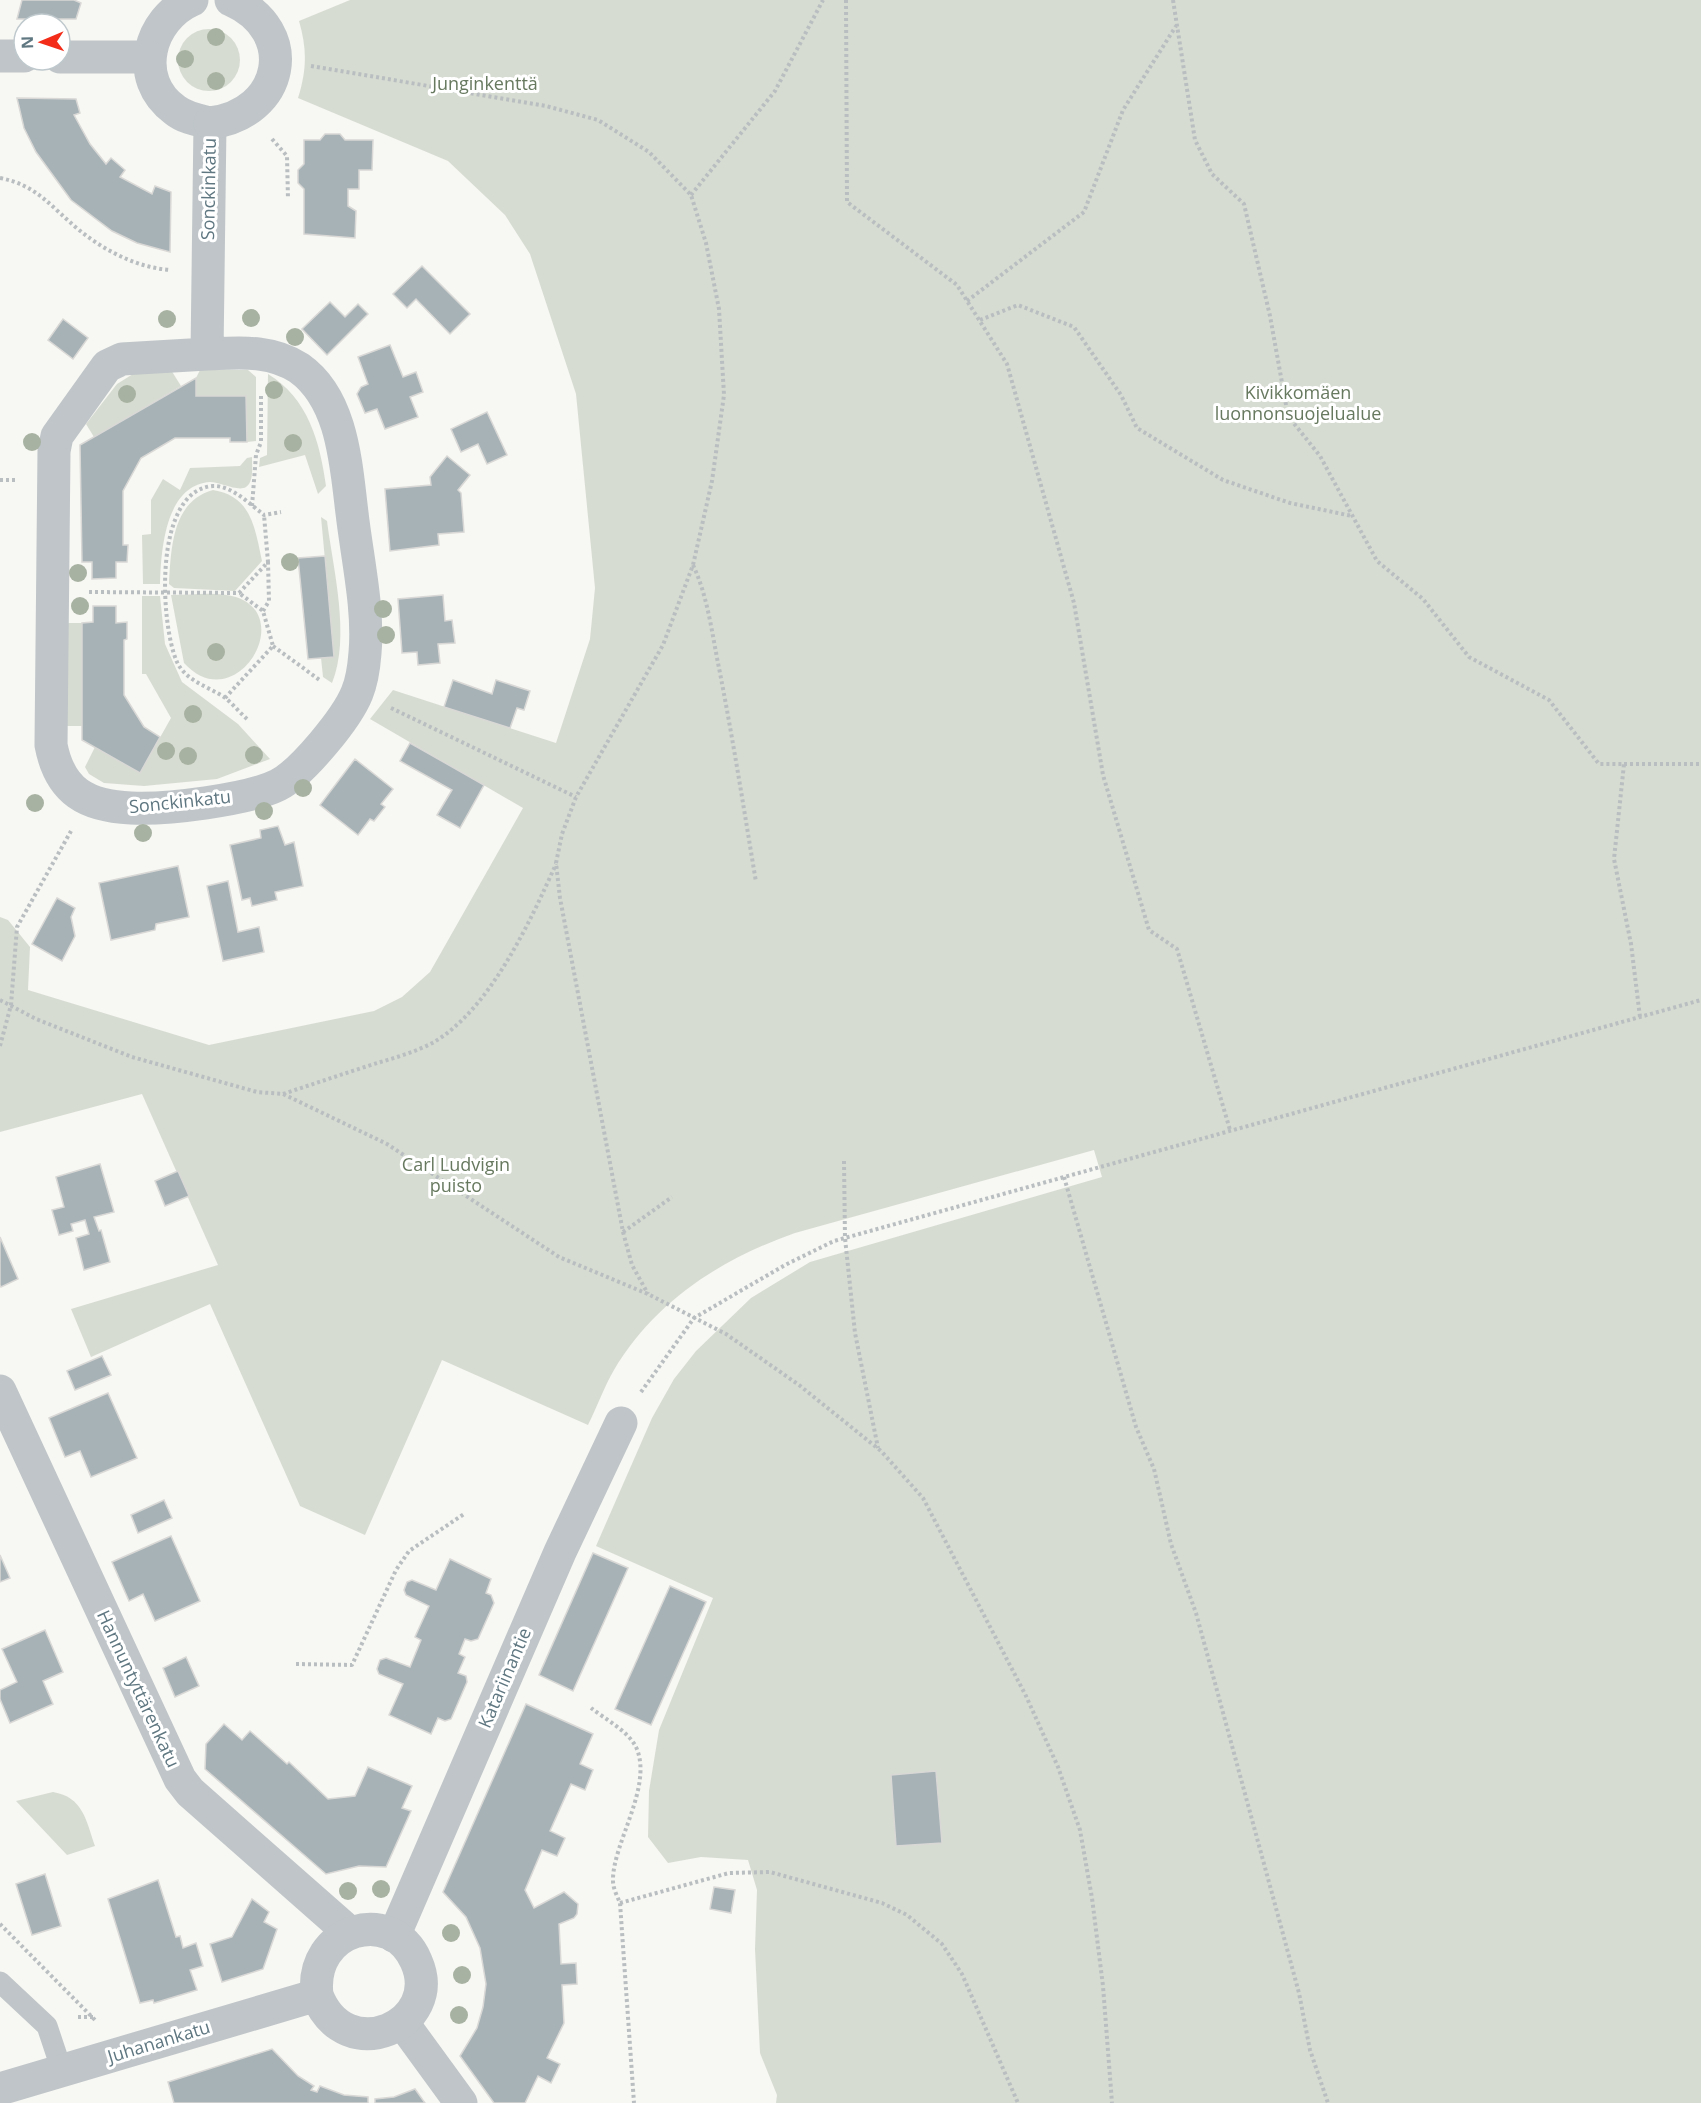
<svg xmlns="http://www.w3.org/2000/svg" width="1701" height="2103" viewBox="0 0 1701 2103" font-family="'Open Sans',sans-serif">
	<style>
		.green { fill: #d7dcd2 }
		.building { fill: #a6b2b6; stroke: #d9d8d6; stroke-width: 1.5 }
		.lines { fill: none; stroke-linecap: round; stroke-linejoin: round }
		.path { stroke: #b9bec0; stroke-width: 4; stroke-dasharray: 3 3; stroke-linecap: butt }
		.service { stroke: #bfc5c8; stroke-width: 21 }
		.minor { stroke: #bfc5c8; stroke-width: 33 }
		.tree { fill: #a8b2a2 }
		.labels { text-anchor: middle; stroke-width: 6; stroke-linejoin: round; paint-order: stroke }
		.park-label { font-size: 18px; fill: #67795f; stroke: #fff }
		.street-label { font-size: 18px; fill: #5f7781; stroke: #fff }
	</style>
	<rect width="100%" height="100%" fill="#f7f7f3"/>
	<g class="green">
		<path d="M350 0H1701V2103H776L777 2095 760 2053 755 1949 757 1890 748 1860 701 1857 668 1863 648 1837 649 1791 659 1730 713 1598 596 1546 652 1418 674 1379 696 1351 751 1298 810 1262 1102 1177 1094 1150 795 1233C721 1259 655 1301 614 1370 604 1387 597 1407 588 1425L442 1360 365 1535 300 1506 210 1304 91 1357 71 1309 218 1265 142 1094 0 1132V917L8 920 30 947 28 990 209 1045 374 1011 402 997 430 972 523 808 370 719 393 690 556 743 590 639 595 588 576 394 530 254 505 215 448 161 298 98C307 70 307 48 299 21Z"/>
		<circle cx="209" cy="60" r="31"/>
		<path d="M171 370 181 386 94 437 86 424 117 384 133 374Z"/>
		<path d="M200 370H248L256 377V441L247 442 246 396H196V378Z"/>
		<path d="M268 374C308 398 320 442 326 486L318 494 305 455 259 467 260 458 267 455Z"/>
		<path d="M252 457C252 466 254 482 246 487 238 492 220 482 210 482 165 485 161 551 160 584H143L142 535 151 534V500L163 479 180 490 190 468 240 466 247 458Z"/>
		<path d="M213 490C252 496 255 529 262 561L235 591 174 588 169 584C171 549 172 501 213 490Z"/>
		<path d="M321 517 327 521C333 569 351 637 332 683L323 677 321 658 334 657Z"/>
		<path d="M171 595C191 595 217 591 236 597 297 617 235 719 184 663Z"/>
		<path d="M142 596H160L165 644 182 682 238 724 270 759 217 779 144 786 104 783 89 774 85 767 95 747 140 773 171 718 146 674H142Z"/>
		<path d="M66 623H82V726H67Z"/>
		<path d="M53 1792C83 1797 86 1820 95 1846L67 1855 16 1801Z"/>
	</g>
	<g class="building">
		<path d="M22 0H74L81 3 76 19H17Z"/>
		<path d="M17 98 76 99 80 113 74 115 90 144 106 164 111 158 125 170 120 177 152 194 155 186 171 192 170 252 137 243 112 231 71 200 36 152 24 128Z"/>
		<path d="M325 134H340L345 140H373L372 170H359V189H348V206L356 211 355 238 304 234V189L298 183V170L304 164V140H320Z"/>
		<path d="M422 266 470 314 450 334 416 299 407 308 393 294Z"/>
		<path d="M330 302 345 317 358 304 368 314 327 355 302 329Z"/>
		<path d="M63 319 88 338 73 359 48 340Z"/>
		<path d="M390 345 403 377 416 372 423 392 410 397 418 417 385 429 377 409 365 413 357 394 361 387 368 384 358 357Z"/>
		<path d="M196 378V396H246L247 442H230V438H175L141 458 123 491V545H128L127 562H116V578L92 579V562H82L80 445Z"/>
		<path d="M487 412 507 455 487 464 478 444 461 452 451 429Z"/>
		<path d="M447 456 470 475 458 490 461 493 464 532 438 534 439 545 390 551 385 489 431 485 430 477Z"/>
		<path d="M325 556 334 657 308 659 298 558Z"/>
		<path d="M443 595 445 621 452 620 455 643 438 644 440 663 418 665 417 652 402 653 398 599Z"/>
		<path d="M93 606H116V623L127 622V639L124 640V695L144 727 160 737 140 773 82 740V623L93 622Z"/>
		<path d="M453 680 492 694 496 680 530 691 524 710 517 708 510 728 444 707Z"/>
		<path d="M410 743 484 785 460 828 437 815 452 790 400 761Z"/>
		<path d="M355 759 393 789 381 804 385 807 374 821 370 819 358 835 320 805Z"/>
		<path d="M278 826 285 845 294 842 303 886 275 892 277 900 252 906 250 898 242 900 230 845 261 838 260 830Z"/>
		<path d="M178 866 189 917 156 924 155 930 111 940 99 883Z"/>
		<path d="M228 881 238 932 259 927 264 952 223 961 207 886Z"/>
		<path d="M57 898 75 908 71 917 75 936 62 961 32 944Z"/>
		<path d="M100 1164 114 1212 94 1217 99 1231 101 1230 110 1262 84 1270 76 1238 89 1234 85 1220 71 1224 73 1231 59 1235 52 1210 64 1207 56 1177Z"/>
		<path d="M178 1171 189 1196 165 1206 155 1181Z"/>
		<path d="M0 1237 18 1279 1 1287 0 1285Z"/>
		<path d="M102 1356 111 1375 75 1390 67 1371Z"/>
		<path d="M108 1393 137 1458 91 1477 80 1451 65 1457 49 1418Z"/>
		<path d="M164 1500 172 1518 138 1533 131 1515Z"/>
		<path d="M171 1536 200 1601 155 1621 143 1594 129 1601 112 1562Z"/>
		<path d="M593 1553 628 1568 573 1691 539 1675Z"/>
		<path d="M0 1555 10 1578 0 1582Z"/>
		<path d="M450 1559 491 1579 486 1593 491 1595 494 1603 478 1639 471 1641 465 1639 459 1654 465 1657 458 1673 466 1676 467 1682 451 1719 445 1721 438 1718 431 1734 389 1715 403 1684 379 1674 377 1669 380 1660 386 1658 410 1667 421 1640 415 1637 429 1606 406 1595 404 1590 407 1582 412 1580 436 1590Z"/>
		<path d="M670 1586 706 1602 651 1725 615 1709Z"/>
		<path d="M45 1630 63 1672 43 1681 53 1704 10 1723 0 1699V1690L17 1682 2 1649Z"/>
		<path d="M186 1657 199 1686 175 1697 163 1668Z"/>
		<path d="M526 1704 593 1734 580 1764 593 1770 585 1790 571 1784 550 1831 565 1838 557 1856 542 1850 525 1890 534 1908 564 1892 578 1904 577 1914 574 1918 559 1924 561 1964 576 1963 577 1984 562 1985 564 2023 547 2058 560 2064 551 2083 538 2076 525 2103H494L460 2056 477 2028 483 2007 486 1984 480 1948 466 1917 443 1892Z"/>
		<path d="M224 1724 242 1740 250 1731 287 1764 289 1762 328 1799 355 1796 368 1767 412 1786 402 1808 411 1811 386 1867 359 1866 326 1874 205 1769 206 1744Z"/>
		<path d="M936 1771 942 1843 896 1846 891 1775Z"/>
		<path d="M45 1874 61 1926 32 1935 16 1884Z"/>
		<path d="M158 1880 176 1937 180 1936 183 1948 196 1943 203 1966 190 1970 197 1990 154 2003 153 2000 140 2003 108 1899Z"/>
		<path d="M714 1887 735 1890 731 1913 710 1909Z"/>
		<path d="M252 1899 269 1912 264 1922 277 1929 263 1969 222 1982 210 1944 232 1937Z"/>
		<path d="M272 2049 298 2076 314 2086 311 2090 317 2092 320 2086 344 2095 368 2097V2103H174L168 2082Z"/>
		<path d="M415 2089 425 2103H375V2099L394 2097Z"/>
	</g>
	<g class="lines">
		<g class="path">
			<path d="M846 0 847 202 957 285 1007 364 1074 603 1103 775 1149 930 1177 949 1230 1130"/>
			<path d="M1173 0 1195 140 1212 174 1244 204 1270 316 1288 416 1320 456 1377 561 1423 599 1469 657 1549 700 1599 764H1624L1614 859 1631 944 1640 1017"/>
			<path d="M311 66 546 106 598 120 649 152 691 195 706 243 719 309 724 395 712 481 693 565 663 645 576 797 562 834 556 863 560 898 623 1232 632 1265 648 1294"/>
			<path d="M272 139 287 156 288 199"/>
			<path d="M0 178C37 185 51 207 79 230 105 251 138 268 171 270"/>
			<path d="M691 195 775 91 823 0"/>
			<path d="M967 301 1084 212 1123 110 1176 26"/>
			<path d="M980 320 1018 305 1074 327 1121 395 1137 428 1223 480 1290 503 1352 516"/>
			<path d="M0 480H16"/>
			<path d="M252 506 256 455 261 442V393"/>
			<path d="M693 565C708 597 712 634 719 668 733 739 744 810 756 882"/>
			<path d="M89 592 239 593 268 562 264 515"/>
			<path d="M263 611 269 601 268 562"/>
			<path d="M273 646 321 681"/>
			<path d="M225 698 273 646 263 611 239 593"/>
			<path d="M391 708 576 797"/>
			<path d="M247 719C239 712 232 703 224 697 207 686 186 681 177 662 160 624 153 490 213 486 231 485 251 505 264 515L281 512"/>
			<path d="M1624 764H1701"/>
			<path d="M0 1000 36 1019 132 1057 257 1092 283 1094 387 1144 559 1257 648 1294 726 1334 799 1385 881 1451 923 1498 1026 1696 1058 1767 1080 1830 1092 1898 1103 1986 1112 2103"/>
			<path d="M0 1046 11 1005 17 927 71 831"/>
			<path d="M283 1094C313 1084 343 1074 374 1064 394 1058 416 1052 434 1042 490 1009 530 922 556 864"/>
			<path d="M844 1161 845 1238 855 1333 878 1448"/>
			<path d="M1064 1177 1136 1427 1154 1469 1171 1544 1196 1613 1299 1993 1310 2050 1328 2103"/>
			<path d="M623 1232 672 1197"/>
			<path d="M641 1392 694 1318 785 1265 834 1241 1701 1000"/>
			<path d="M296 1664 352 1665 396 1570 409 1551 464 1514"/>
			<path d="M591 1708C605 1719 628 1731 636 1747 654 1786 612 1844 613 1881 613 1888 617 1896 620 1903L634 2103"/>
			<path d="M620 1903 729 1873 770 1872 882 1903 907 1915 942 1944 962 1974 1018 2103"/>
			<path d="M0 1924 96 2021"/>
			<path d="M78 2017H95"/>
		</g>
		<path class="service" d="M0 1982 47 2026 62 2071"/>
		<g class="minor">
			<path d="M192 0C149 19 132 79 175 110 185 118 197 120 210 123L207 354 122 359 107 366 57 436 54 451 51 745C60 792 87 806 131 808 165 810 248 800 278 785 302 773 347 718 357 693 362 681 364 666 365 653 369 609 357 557 352 513 346 465 343 399 299 368 270 349 239 353 207 354"/>
			<path d="M0 56H24"/>
			<path d="M60 57H149"/>
			<path d="M210 123C284 114 301 31 231 0"/>
			<path d="M0 1391 180 1779 190 1792 350 1933"/>
			<path d="M394 1936 560 1552 621 1423"/>
			<path d="M402 2022 461 2103"/>
			<path d="M0 2089 317 1995C345 2069 445 2025 416 1961 392 1905 309 1928 317 1995"/>
		</g>
	</g>
	<g class="tree">
		<circle cx="216" cy="37" r="9"/>
		<circle cx="185" cy="59" r="9"/>
		<circle cx="216" cy="81" r="9"/>
		<circle cx="251" cy="318" r="9"/>
		<circle cx="167" cy="319" r="9"/>
		<circle cx="295" cy="337" r="9"/>
		<circle cx="274" cy="390" r="9"/>
		<circle cx="127" cy="394" r="9"/>
		<circle cx="32" cy="442" r="9"/>
		<circle cx="293" cy="443" r="9"/>
		<circle cx="290" cy="562" r="9"/>
		<circle cx="78" cy="573" r="9"/>
		<circle cx="80" cy="606" r="9"/>
		<circle cx="383" cy="609" r="9"/>
		<circle cx="386" cy="635" r="9"/>
		<circle cx="216" cy="652" r="9"/>
		<circle cx="193" cy="714" r="9"/>
		<circle cx="166" cy="751" r="9"/>
		<circle cx="254" cy="755" r="9"/>
		<circle cx="188" cy="756" r="9"/>
		<circle cx="303" cy="788" r="9"/>
		<circle cx="35" cy="803" r="9"/>
		<circle cx="264" cy="811" r="9"/>
		<circle cx="143" cy="833" r="9"/>
		<circle cx="381" cy="1889" r="9"/>
		<circle cx="348" cy="1891" r="9"/>
		<circle cx="451" cy="1933" r="9"/>
		<circle cx="462" cy="1975" r="9"/>
		<circle cx="459" cy="2015" r="9"/>
	</g>
	<g class="labels">
		<g class="park-label">
			<text x="485" y="90">Junginkenttä</text>
			<text x="1298" y="399">Kivikkomäen<tspan x="1298" dy="21">luonnonsuojelualue</tspan></text>
			<text x="456" y="1171">Carl Ludvigin<tspan x="456" dy="21">puisto</tspan></text>
		</g>
		<g class="street-label">
			<text transform="translate(209 189) rotate(-89)" y="6">Sonckinkatu</text>
			<text transform="translate(180 802) rotate(-6)" y="6">Sonckinkatu</text>
			<text transform="translate(505 1678) rotate(-67)" y="6">Katariinantie</text>
			<text transform="translate(138 1689) rotate(65)" y="6">Hannuntyttärenkatu</text>
			<text transform="translate(159 2042) rotate(-17)" y="6">Juhanankatu</text>
		</g>
	</g>
	<g transform="translate(42 42) rotate(268)"><circle r="28" fill="#ffffff" stroke="#bfc9cd" stroke-width="1.5"/>
	<path d="M0-4.5L10 22L0 15L-10 22Z" fill="#f22c19"/>
	<text y="-9" font-size="16" font-weight="bold" text-anchor="middle" fill="#5f7781">N</text>
	</g>
</svg>
